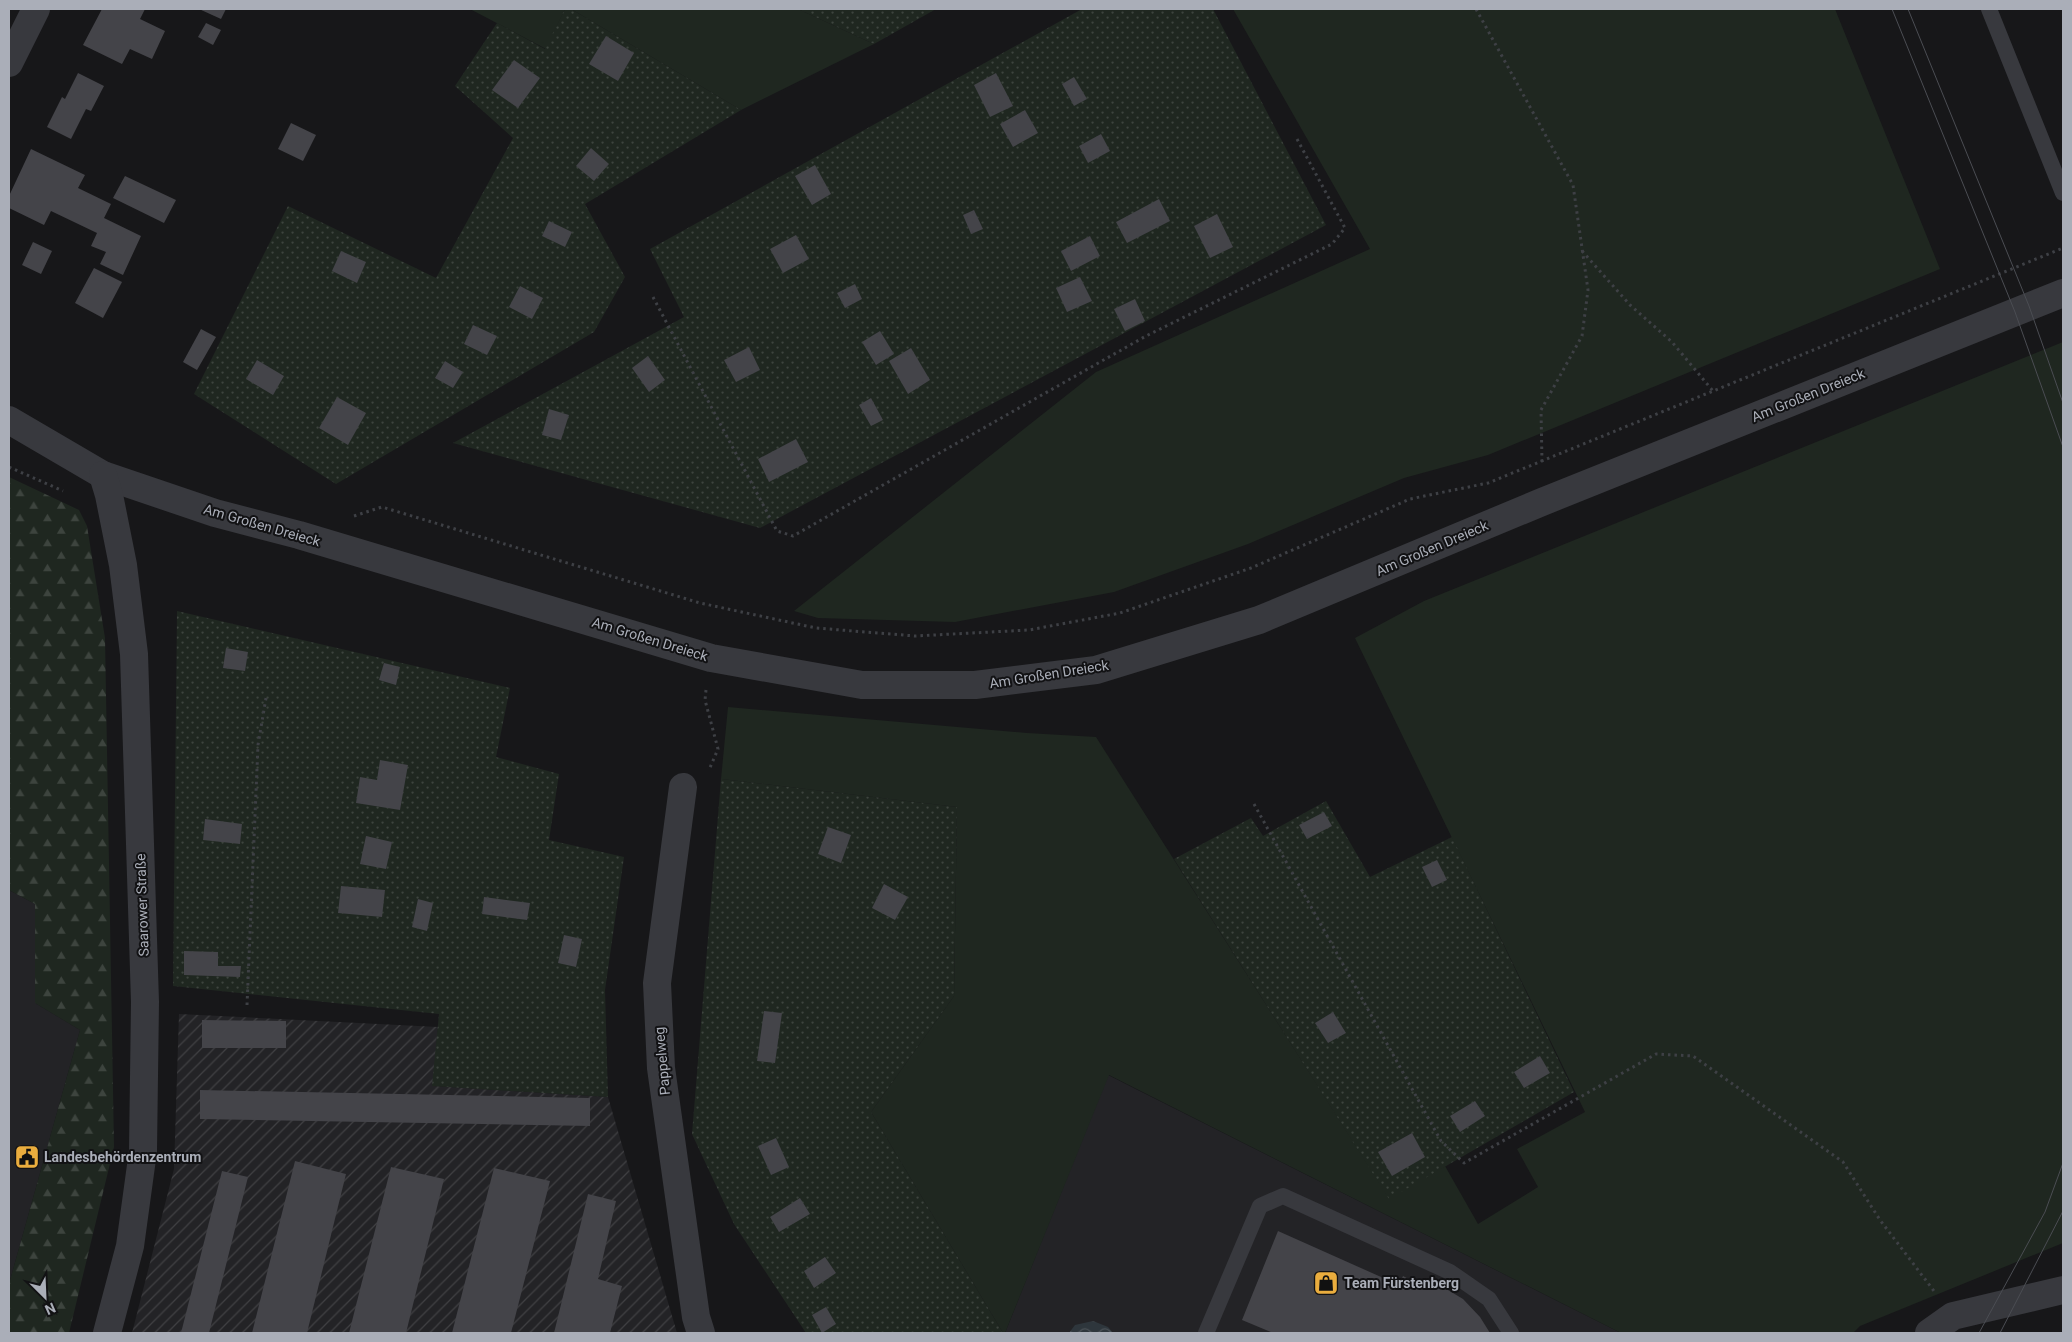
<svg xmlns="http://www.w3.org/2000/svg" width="2072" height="1342" viewBox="0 0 2072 1342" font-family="Roboto,sans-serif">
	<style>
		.built { fill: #232326 }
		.industrial { fill: url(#industrial-furrows) }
		.grass { fill: #1f2720 }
		.forest { fill: url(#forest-firs) }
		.garden { fill: url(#garden-dots) }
		.water { fill: url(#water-waves) }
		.building { fill: #444449 }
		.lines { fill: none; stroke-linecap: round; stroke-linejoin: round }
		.path { stroke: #3e4045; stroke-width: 3; stroke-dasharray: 2.5 4; stroke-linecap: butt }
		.lane { stroke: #38393e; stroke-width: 16 }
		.street { stroke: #38393e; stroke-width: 28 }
		.tram { stroke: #4b4d53; stroke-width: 1 }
		.labels { text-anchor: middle; stroke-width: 4; stroke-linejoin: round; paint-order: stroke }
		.street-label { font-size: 14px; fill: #aaaeb8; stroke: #121214 }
		.poi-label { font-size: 14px; font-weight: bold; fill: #aaaeb8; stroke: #121214; text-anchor: start }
	</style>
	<defs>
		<pattern id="industrial-furrows" width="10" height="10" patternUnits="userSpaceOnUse" patternTransform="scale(1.25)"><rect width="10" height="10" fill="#232326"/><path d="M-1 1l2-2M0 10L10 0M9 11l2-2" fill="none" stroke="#404043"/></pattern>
		<pattern id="forest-firs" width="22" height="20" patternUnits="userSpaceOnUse" patternTransform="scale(1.25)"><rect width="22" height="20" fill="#1f2720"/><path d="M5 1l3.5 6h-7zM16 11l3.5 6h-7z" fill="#3d443e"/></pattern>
		<pattern id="garden-dots" width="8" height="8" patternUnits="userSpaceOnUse" patternTransform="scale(1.25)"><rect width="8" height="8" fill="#1f2720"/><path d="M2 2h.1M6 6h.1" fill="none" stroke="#3d443e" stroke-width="1.8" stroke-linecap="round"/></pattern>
		<pattern id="water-waves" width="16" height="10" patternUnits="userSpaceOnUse" patternTransform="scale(1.25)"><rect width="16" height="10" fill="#2e363c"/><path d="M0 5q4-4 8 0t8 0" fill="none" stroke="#4a5156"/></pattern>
	</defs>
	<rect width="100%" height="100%" fill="#171719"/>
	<g class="built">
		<path d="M9 890 35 904V1003L80 1030 9 1284Z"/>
		<path d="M1108 1075 1621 1333H1005Z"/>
	</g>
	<path class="industrial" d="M179 1014 438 1027 433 1086 608 1097 677 1333H132L174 1169Z"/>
	<g class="grass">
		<path d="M470 9H565L546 49Z"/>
		<path d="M571 9H798L874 44 741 110Z"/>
		<path d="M1233 9H1835L1940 269 1488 455 1404 478 1248 544 1114 592 955 622 818 618 794 611 1096 372 1370 249Z"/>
		<path d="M2063 342V1243L1860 1326 1853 1333H1621L1109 1075 1005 1333H1003L871 1112 954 996 957 807 721 779 728 707 1027 733 1096 737 1389 1198 1445 1166 1478 1224 1538 1187 1517 1149 1585 1112 1355 638 1424 601Z"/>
	</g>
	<path class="forest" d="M9 477 79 510 87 526 105 638 114 1147 69 1333H9V1284L80 1030 35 1003V904L9 890Z"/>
	<g class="garden">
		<path d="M565 9H571L741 110 585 204 625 277 594 332 336 484 194 394 288 206 436 278 513 138 455 86 497 23 545 49Z"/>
		<path d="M798 9H936L874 44Z"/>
		<path d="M1082 9H1213L1326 225 760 528 453 443 684 317 650 249Z"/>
		<path d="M177 611 510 688 496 757 559 774 549 840 624 857 605 990 608 1097 432 1086 439 1014 173 986Z"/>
		<path d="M721 779 957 807 954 996 871 1112 1003 1333H806L734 1224 692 1134Z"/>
		<path d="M1326 801 1370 877 1452 837 1574 1092 1389 1199 1174 859 1251 818 1263 836Z"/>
	</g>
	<path class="water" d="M1093 1321 1108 1327 1113 1333H1069L1075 1325Z"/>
	<g class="building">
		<path d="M102 9H145L140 19 165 31 152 59 130 49 122 64 83 45Z"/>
		<path d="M199 9H226L221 19Z"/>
		<path d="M206 23 221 30 213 45 198 37Z"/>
		<path d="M606 36 634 53 618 81 589 64Z"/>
		<path d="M514 60 540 78 518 108 492 90Z"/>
		<path d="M78 73 104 86 91 111 86 109 71 139 47 127 62 97 65 99Z"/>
		<path d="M996 73 1013 106 990 117 974 85Z"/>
		<path d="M1074 77 1087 99 1074 106 1062 84Z"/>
		<path d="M1025 110 1038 133 1013 147 1000 124Z"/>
		<path d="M291 123 316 135 303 161 278 149Z"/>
		<path d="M1101 134 1110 151 1088 163 1079 146Z"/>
		<path d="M591 148 609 164 594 181 576 166Z"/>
		<path d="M31 149 85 175 78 188 111 204 104 218 141 236 123 275 100 264 106 252 91 246 97 233 51 211 44 225 9 208V196Z"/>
		<path d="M815 165 831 194 812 205 795 176Z"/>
		<path d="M125 176 176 200 164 223 113 198Z"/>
		<path d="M1159 199 1170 221 1127 243 1116 222Z"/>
		<path d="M974 210 983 229 971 234 963 215Z"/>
		<path d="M1217 214 1233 247 1210 258 1194 226Z"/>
		<path d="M549 221 572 232 565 247 542 236Z"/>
		<path d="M796 235 809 259 783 273 770 249Z"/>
		<path d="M1090 236 1100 256 1071 271 1061 251Z"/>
		<path d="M33 242 52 251 41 274 22 265Z"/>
		<path d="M341 251 366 262 357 283 332 271Z"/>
		<path d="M94 268 122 282 103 318 75 303Z"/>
		<path d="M1080 277 1092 301 1067 312 1056 288Z"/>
		<path d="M855 284 862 299 845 308 837 293Z"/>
		<path d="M520 286 543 298 532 319 509 307Z"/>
		<path d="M1135 299 1145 321 1125 331 1114 309Z"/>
		<path d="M473 325 497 336 487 355 464 344Z"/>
		<path d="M201 329 216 337 197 370 183 362Z"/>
		<path d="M880 331 894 354 876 365 862 342Z"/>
		<path d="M749 347 760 370 736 382 724 360Z"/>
		<path d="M911 348 930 380 908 394 889 361Z"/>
		<path d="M648 356 665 380 649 392 632 368Z"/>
		<path d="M257 360 284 376 273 395 246 379Z"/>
		<path d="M445 361 463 372 453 388 435 378Z"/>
		<path d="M337 397 366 413 348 445 319 428Z"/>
		<path d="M871 398 883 420 871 426 859 405Z"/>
		<path d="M549 409 569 415 561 440 542 435Z"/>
		<path d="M796 439 808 462 769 482 758 459Z"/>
		<path d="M226 648 248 652 245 671 223 668Z"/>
		<path d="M384 663 400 667 396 685 379 680Z"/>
		<path d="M380 760 408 765 400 810 356 803 360 777 377 780Z"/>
		<path d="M1324 812 1332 826 1307 839 1299 825Z"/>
		<path d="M205 819 242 824 240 844 203 840Z"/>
		<path d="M828 827 851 835 841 863 818 854Z"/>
		<path d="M366 836 392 842 386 869 360 864Z"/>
		<path d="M1437 860 1447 880 1432 887 1422 867Z"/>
		<path d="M884 884 908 897 895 920 872 908Z"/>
		<path d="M341 886 385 890 382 917 338 913Z"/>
		<path d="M484 897 530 903 527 920 482 914Z"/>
		<path d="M418 899 433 903 427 931 412 927Z"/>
		<path d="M564 935 582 939 576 967 558 963Z"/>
		<path d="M184 951 218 952V966H241L240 977 184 975Z"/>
		<path d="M764 1011 782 1013 775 1063 757 1061Z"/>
		<path d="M1333 1012 1346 1033 1328 1043 1315 1023Z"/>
		<path d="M202 1020 286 1021V1048H202Z"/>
		<path d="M1540 1056 1550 1073 1524 1088 1514 1072Z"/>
		<path d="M200 1090 590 1098V1126L200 1119Z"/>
		<path d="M1475 1101 1485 1116 1460 1132 1450 1116Z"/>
		<path d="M1412 1133 1425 1157 1392 1176 1378 1152Z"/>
		<path d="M776 1138 789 1167 771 1175 758 1146Z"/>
		<path d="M295 1161 346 1174 307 1333H252Z"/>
		<path d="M391 1167 444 1179 406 1333H349Z"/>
		<path d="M494 1168 550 1181 511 1333H452Z"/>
		<path d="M222 1171 248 1177 209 1333H181Z"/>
		<path d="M588 1194 616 1201 598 1279 622 1286 610 1333H554Z"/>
		<path d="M800 1198 810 1214 779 1232 770 1217Z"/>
		<path d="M1278 1231 1399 1285 1403 1276 1427 1289 1433 1281 1463 1299 1480 1317 1490 1333H1273L1242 1320Z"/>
		<path d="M825 1257 836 1273 814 1288 804 1271Z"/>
		<path d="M826 1307 836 1324 822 1333 812 1315Z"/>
	</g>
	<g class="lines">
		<g class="path">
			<path d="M1476 9 1573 185 1588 290 1582 336 1541 410 1542 462"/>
			<path d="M1582 251 1630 305 1672 342 1713 391"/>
			<path d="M653 297 777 531 793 536 1146 336 1332 244 1345 228 1297 139"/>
			<path d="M9 467 63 491"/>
			<path d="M354 516 382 507 700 603 816 628 915 636 1029 630 1120 613 1251 568 1410 499 1488 483 2063 248"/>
			<path d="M706 690 705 700 718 749 709 770"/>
			<path d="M1254 804 1441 1141 1464 1163 1656 1054 1693 1056 1843 1162 1880 1220 1934 1291"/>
			<path d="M247 1005 258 745 266 698"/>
		</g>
		<g class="lane">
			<path d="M1989 9 2063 193"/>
			<path d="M1206 1333 1260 1206 1283 1196 1450 1272 1489 1299 1511 1333"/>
		</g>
		<g class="street">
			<path d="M9 63 36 9"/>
			<path d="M9 420 103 475 215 513 299 535 711 658 862 685H975L1096 670 1259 620 1542 502 2063 293"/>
			<path d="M103 475 109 495 123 565 134 654 145 1002 143 1151 130 1246 107 1333"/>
			<path d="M683 787 657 983 661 1068 696 1317 701 1333"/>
			<path d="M1929 1333 1953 1316 2063 1290"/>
		</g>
		<g class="tram">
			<path d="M1892 9 2015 312 2063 447"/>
			<path d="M1908 9 2029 306 2063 403"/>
			<path d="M1979 1333 2045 1212 2063 1163"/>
			<path d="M2000 1333 2063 1211"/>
		</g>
	</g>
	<defs>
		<symbol id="civic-square" viewBox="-11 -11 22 22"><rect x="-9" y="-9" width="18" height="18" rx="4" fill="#eaad3e" stroke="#121214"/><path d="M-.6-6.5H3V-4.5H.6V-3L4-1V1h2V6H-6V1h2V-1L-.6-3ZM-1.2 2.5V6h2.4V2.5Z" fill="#111"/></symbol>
		<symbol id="shop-square" viewBox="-11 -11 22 22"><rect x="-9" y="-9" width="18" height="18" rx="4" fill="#eaad3e" stroke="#121214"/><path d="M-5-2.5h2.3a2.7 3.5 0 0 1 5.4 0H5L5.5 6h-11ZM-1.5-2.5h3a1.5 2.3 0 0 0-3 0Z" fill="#111"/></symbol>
	</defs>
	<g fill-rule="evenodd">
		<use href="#civic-square" x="13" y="1143" width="28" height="28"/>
		<use href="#shop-square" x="1312" y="1269" width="28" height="28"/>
	</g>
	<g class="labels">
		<g class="street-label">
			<text transform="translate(1808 395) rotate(-22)" y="5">Am Großen Dreieck</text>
			<text transform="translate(262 525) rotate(16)" y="5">Am Großen Dreieck</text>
			<text transform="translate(1432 548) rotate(-23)" y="5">Am Großen Dreieck</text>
			<text transform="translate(650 639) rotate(17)" y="5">Am Großen Dreieck</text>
			<text transform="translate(1049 674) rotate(-9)" y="5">Am Großen Dreieck</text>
			<text transform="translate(142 905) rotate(-92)" y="5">Saarower Straße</text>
			<text transform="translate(662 1061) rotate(-95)" y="5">Pappelweg</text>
		</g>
		<g class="poi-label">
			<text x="44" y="1162">Landesbehördenzentrum</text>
			<text x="1344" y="1288">Team Fürstenberg</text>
		</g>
	</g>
	<rect width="2072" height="1342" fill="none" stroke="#aaaeb8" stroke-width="20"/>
	<g transform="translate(45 1297) rotate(156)" stroke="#121214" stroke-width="4" paint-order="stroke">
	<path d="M0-4L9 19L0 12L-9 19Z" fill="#aaaeb8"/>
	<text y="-8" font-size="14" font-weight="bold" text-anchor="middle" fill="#aaaeb8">N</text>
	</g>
</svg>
